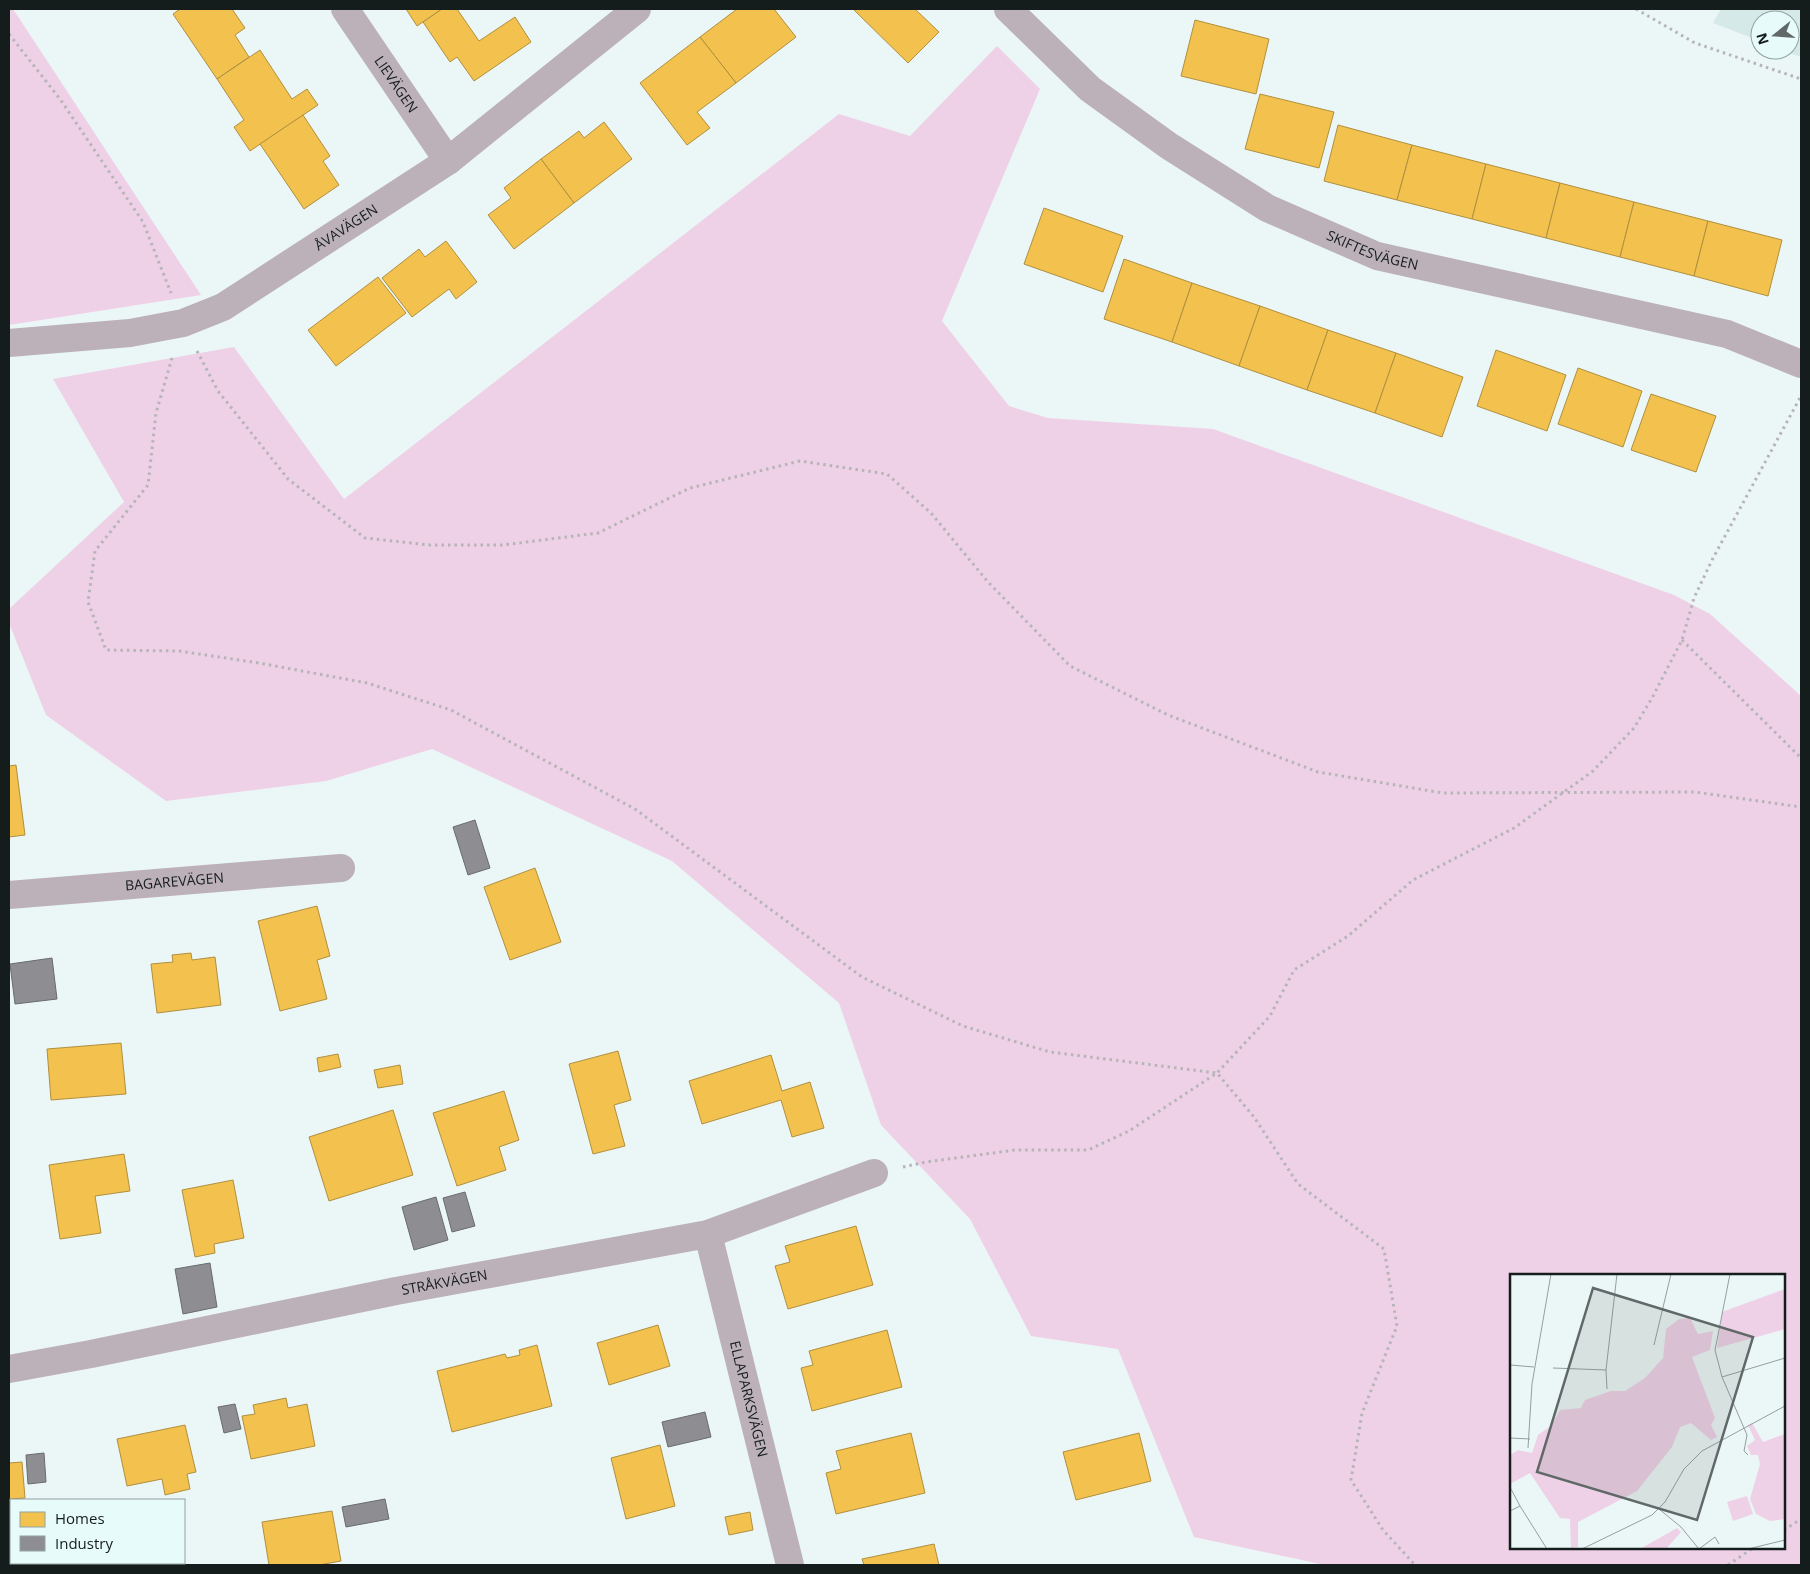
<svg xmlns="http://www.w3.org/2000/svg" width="1810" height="1574" viewBox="0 0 1810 1574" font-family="'Open Sans',sans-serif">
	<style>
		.built { fill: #d5e9e8 }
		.green { fill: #efd1e7; fill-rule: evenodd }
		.homes { fill: #f2c14e; stroke: #b0903f }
		.industry { fill: #8d8d92; stroke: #696b6f }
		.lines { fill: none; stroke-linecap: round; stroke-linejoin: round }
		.path { stroke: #b7b4b8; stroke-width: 3; stroke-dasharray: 2.5 4; stroke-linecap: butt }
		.minor { stroke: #bcb0b9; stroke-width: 28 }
		.labels { text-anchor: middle; stroke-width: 5; stroke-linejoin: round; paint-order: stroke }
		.street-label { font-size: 14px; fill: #151d1c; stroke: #e7fbfa }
		.inset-road { fill: none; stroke: #959f9f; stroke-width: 1 }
		.view { fill: #606968; fill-opacity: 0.15; stroke: #606968; stroke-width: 2.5 }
		.inset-edge { fill: none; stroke: #151d1c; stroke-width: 2.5 }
	</style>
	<rect width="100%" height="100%" fill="#ebf6f6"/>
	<path class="built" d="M1721 9H1801V57L1782 50H1790V20H1760V41L1713 23Z"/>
	<g class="green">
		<path d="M9 9H13L201 295 9 325Z"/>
		<path d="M997 46 1040 89 942 321 1009 406 1048 418 1213 429 1674 595 1710 614 1801 696V1565H1325L1194 1537 1118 1349 1031 1336 970 1219 881 1125 839 1003 672 861 432 749 326 781 166 801 46 715 9 623V609L124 502 53 379 234 347 344 499 839 114 910 136ZM1511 1275H1784V1548H1511Z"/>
	</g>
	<g class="homes">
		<path d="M180 9H232L245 28 235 35 249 57 217 79 173 14Z"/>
		<path d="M406 9H442L417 26Z"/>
		<path d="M442 9H457L479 41 515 17 531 42 474 81 457 57 450 62 423 22Z"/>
		<path d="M737 9H774L796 37 736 83 700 37Z"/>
		<path d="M853 9H915L939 32 908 63Z"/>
		<path d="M1195 20 1269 39 1256 94 1181 76Z"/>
		<path d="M700 37 736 83 697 112 710 128 687 145 640 83Z"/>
		<path d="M260 50 292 99 307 89 318 105 250 151 234 127 244 120 217 79Z"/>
		<path d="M1260 94 1334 112 1319 168 1245 149Z"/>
		<path d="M303 115 330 156 323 161 339 185 304 209 260 144Z"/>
		<path d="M604 122 632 159 574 203 541 159 579 131 584 138Z"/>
		<path d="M1338 125 1412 145 1397 200 1324 181Z"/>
		<path d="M1412 145 1486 164 1472 219 1397 200Z"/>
		<path d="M541 159 574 203 514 249 488 215 511 198 504 188Z"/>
		<path d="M1486 164 1560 183 1546 238 1472 219Z"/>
		<path d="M1560 183 1634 202 1620 257 1546 238Z"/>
		<path d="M1634 202 1708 221 1694 276 1620 257Z"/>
		<path d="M1044 208 1123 236 1103 292 1024 264Z"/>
		<path d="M1708 221 1782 240 1768 296 1694 276Z"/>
		<path d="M446 241 477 282 456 299 449 289 412 317 382 278 419 249 425 257Z"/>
		<path d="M1124 259 1192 283 1172 342 1104 319Z"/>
		<path d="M378 277 406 313 336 366 308 330Z"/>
		<path d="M1192 283 1260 306 1239 366 1172 342Z"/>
		<path d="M1260 306 1328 330 1307 390 1239 366Z"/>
		<path d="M1328 330 1396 353 1375 413 1307 390Z"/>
		<path d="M1496 350 1566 375 1547 431 1477 406Z"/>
		<path d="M1396 353 1463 377 1442 437 1375 413Z"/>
		<path d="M1578 368 1642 391 1623 447 1558 424Z"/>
		<path d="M1651 394 1716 416 1696 472 1631 450Z"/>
		<path d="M16 765 25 835 9 837V766Z"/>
		<path d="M535 868 561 942 510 960 484 887Z"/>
		<path d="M317 906 330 956 317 960 327 999 280 1011 258 921Z"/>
		<path d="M191 953 192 960 215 957 221 1005 157 1013 151 964 173 962 172 955Z"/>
		<path d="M121 1043 126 1094 51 1100 47 1049Z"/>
		<path d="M618 1051 631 1100 614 1105 625 1146 593 1154 569 1064Z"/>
		<path d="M338 1054 341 1067 319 1072 317 1058Z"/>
		<path d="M771 1055 782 1091 810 1082 824 1128 792 1137 781 1100 702 1124 689 1081Z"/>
		<path d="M400 1065 403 1084 378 1088 374 1070Z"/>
		<path d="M504 1091 519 1140 499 1147 506 1170 457 1186 433 1113Z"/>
		<path d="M393 1110 413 1175 329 1201 309 1137Z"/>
		<path d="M124 1154 130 1191 95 1196 101 1233 60 1239 49 1165Z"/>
		<path d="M233 1180 244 1238 214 1244 215 1253 195 1257 182 1190Z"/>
		<path d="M856 1226 873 1285 788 1309 775 1266 790 1262 785 1246Z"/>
		<path d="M658 1325 670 1366 609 1385 597 1343Z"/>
		<path d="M887 1330 902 1387 812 1411 801 1368 813 1365 809 1351Z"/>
		<path d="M537 1345 552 1406 452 1432 437 1371 505 1354 507 1358 520 1355 519 1350Z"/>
		<path d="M286 1398 288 1408 307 1404 315 1446 251 1459 242 1416 255 1414 253 1405Z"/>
		<path d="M185 1425 196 1472 187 1474 190 1489 165 1495 162 1479 127 1486 117 1439Z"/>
		<path d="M911 1433 925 1493 836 1514 826 1473 841 1469 836 1451Z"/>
		<path d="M1139 1433 1151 1481 1076 1500 1063 1452Z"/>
		<path d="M660 1445 675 1506 626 1519 611 1458Z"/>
		<path d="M22 1462 25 1498 9 1499V1463Z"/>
		<path d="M332 1511 341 1561 319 1565H269L262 1522Z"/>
		<path d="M750 1512 753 1530 729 1535 725 1517Z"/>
		<path d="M934 1544 939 1565H864L862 1559Z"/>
	</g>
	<g class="industry">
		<path d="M475 820 490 868 468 875 453 827Z"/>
		<path d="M52 958 57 999 15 1004 10 964Z"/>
		<path d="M465 1192 475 1226 452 1232 443 1198Z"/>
		<path d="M436 1197 448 1240 414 1250 402 1207Z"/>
		<path d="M210 1263 217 1307 183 1314 175 1269Z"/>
		<path d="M235 1404 241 1429 224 1433 218 1407Z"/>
		<path d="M705 1412 711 1437 668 1447 662 1422Z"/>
		<path d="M44 1453 46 1482 28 1484 26 1455Z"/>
		<path d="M385 1499 389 1519 346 1527 342 1507Z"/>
	</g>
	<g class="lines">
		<g class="path">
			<path d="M1636 9 1695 43 1801 79"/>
			<path d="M9 34 60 99 143 222 171 293"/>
			<path d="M197 351 218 391 288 479 365 538 430 545H503L598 533 690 488 800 461 887 474 931 513 988 582 1070 666 1168 715 1318 772 1443 793 1695 792 1801 807"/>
			<path d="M172 358 156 413 148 485 95 551 88 602 106 650 179 651 259 663 367 683 451 710 635 809 862 977 963 1026 1050 1052 1217 1073 1254 1117 1298 1184 1384 1249 1397 1326 1362 1413 1351 1480 1383 1530 1415 1565"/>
			<path d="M1682 640 1801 758"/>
			<path d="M903 1167 926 1162 1015 1150H1088L1129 1131 1217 1073 1270 1016 1294 970 1348 936 1413 880 1514 828 1593 771 1634 728 1652 698 1682 640 1694 598 1712 560 1801 396"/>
			<path d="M1784 1530 1801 1519"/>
			<path d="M1728 1565 1753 1548"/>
		</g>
		<g class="minor">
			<path id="s1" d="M345 9 448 161"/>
			<path id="s2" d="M1008 9 1090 89 1169 146 1267 208 1377 256 1727 334 1801 364"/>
			<path id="s3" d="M9 343 130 333 183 323 223 307 448 161 637 9"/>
			<path id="s4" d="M9 895 341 868"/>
			<path id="s5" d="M708 1234 790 1565"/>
			<path id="s6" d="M9 1369 91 1354 396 1291 708 1234 874 1173"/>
		</g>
	</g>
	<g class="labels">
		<g class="street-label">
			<text dy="5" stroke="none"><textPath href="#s1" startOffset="91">LIEVÄGEN</textPath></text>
			<text dy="5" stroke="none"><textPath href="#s3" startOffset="365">ÅVAVÄGEN</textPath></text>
			<text dy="5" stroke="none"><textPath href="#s2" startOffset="442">SKIFTESVÄGEN</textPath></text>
			<text dy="5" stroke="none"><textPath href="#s4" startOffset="166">BAGAREVÄGEN</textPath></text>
			<text dy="5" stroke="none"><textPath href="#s6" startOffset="444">STRÅKVÄGEN</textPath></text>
			<text dy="5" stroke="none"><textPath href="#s5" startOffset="170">ELLAPARKSVÄGEN</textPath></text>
		</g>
	</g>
	<g transform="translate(1510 1274)">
		<rect width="275" height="275" fill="#ebf6f6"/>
		<path d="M275 15V55L207 74 212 38ZM180 44 188 60 203 57 200 76 182 83 205 144 201 151 207 163 201 166 181 149 170 153 162 173 127 217 68 248V273L61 274 60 245 50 244 20 199 0 210V181L8 176 22 179 28 161 42 151 50 136 71 134 75 126 101 117H115L135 104 153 84 156 55 169 45ZM242 149 253 168 275 160V245L260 247 246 240 240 225 250 190 248 181H241L237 172 245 166 238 151ZM237 222 243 240 223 247 217 228ZM167 254 171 258 156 275H130Z" fill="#efd1e7"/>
		<path class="inset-road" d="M220 0 205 76 212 103 237 161 234 177 238 181M144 71 161 0M0 91 24 93M43 94 96 96M212 103 275 84M97 115 96 96 107 0M0 164 20 165M18 174 22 110 41 0M1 215 10 232M149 235 171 253 189 275M0 237 10 232 37 275M72 275 142 241 155 228 174 195 192 177 275 132M189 275 205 263 209 270M238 275 275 266"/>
		<path class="view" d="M83 14 243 63 187 246 27 198Z"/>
		<rect width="275" height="275" class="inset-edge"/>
	</g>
	<rect width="1810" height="1574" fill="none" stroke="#151d1c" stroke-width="20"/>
	<rect x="10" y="1499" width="175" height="65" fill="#e7fbfa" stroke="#93a2a1"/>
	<rect x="20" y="1512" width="25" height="15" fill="#f2c14e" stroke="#93a2a1"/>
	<text x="55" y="1524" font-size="15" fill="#151d1c">Homes</text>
	<rect x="20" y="1536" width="25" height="15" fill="#8d8d92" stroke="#93a2a1"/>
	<text x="55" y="1549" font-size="15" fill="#151d1c">Industry</text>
	<g transform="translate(1775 35) rotate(253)"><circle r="24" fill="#e7fbfa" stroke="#93a2a1"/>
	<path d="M0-4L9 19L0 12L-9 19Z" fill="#606968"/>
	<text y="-8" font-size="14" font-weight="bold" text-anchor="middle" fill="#151d1c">N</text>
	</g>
</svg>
